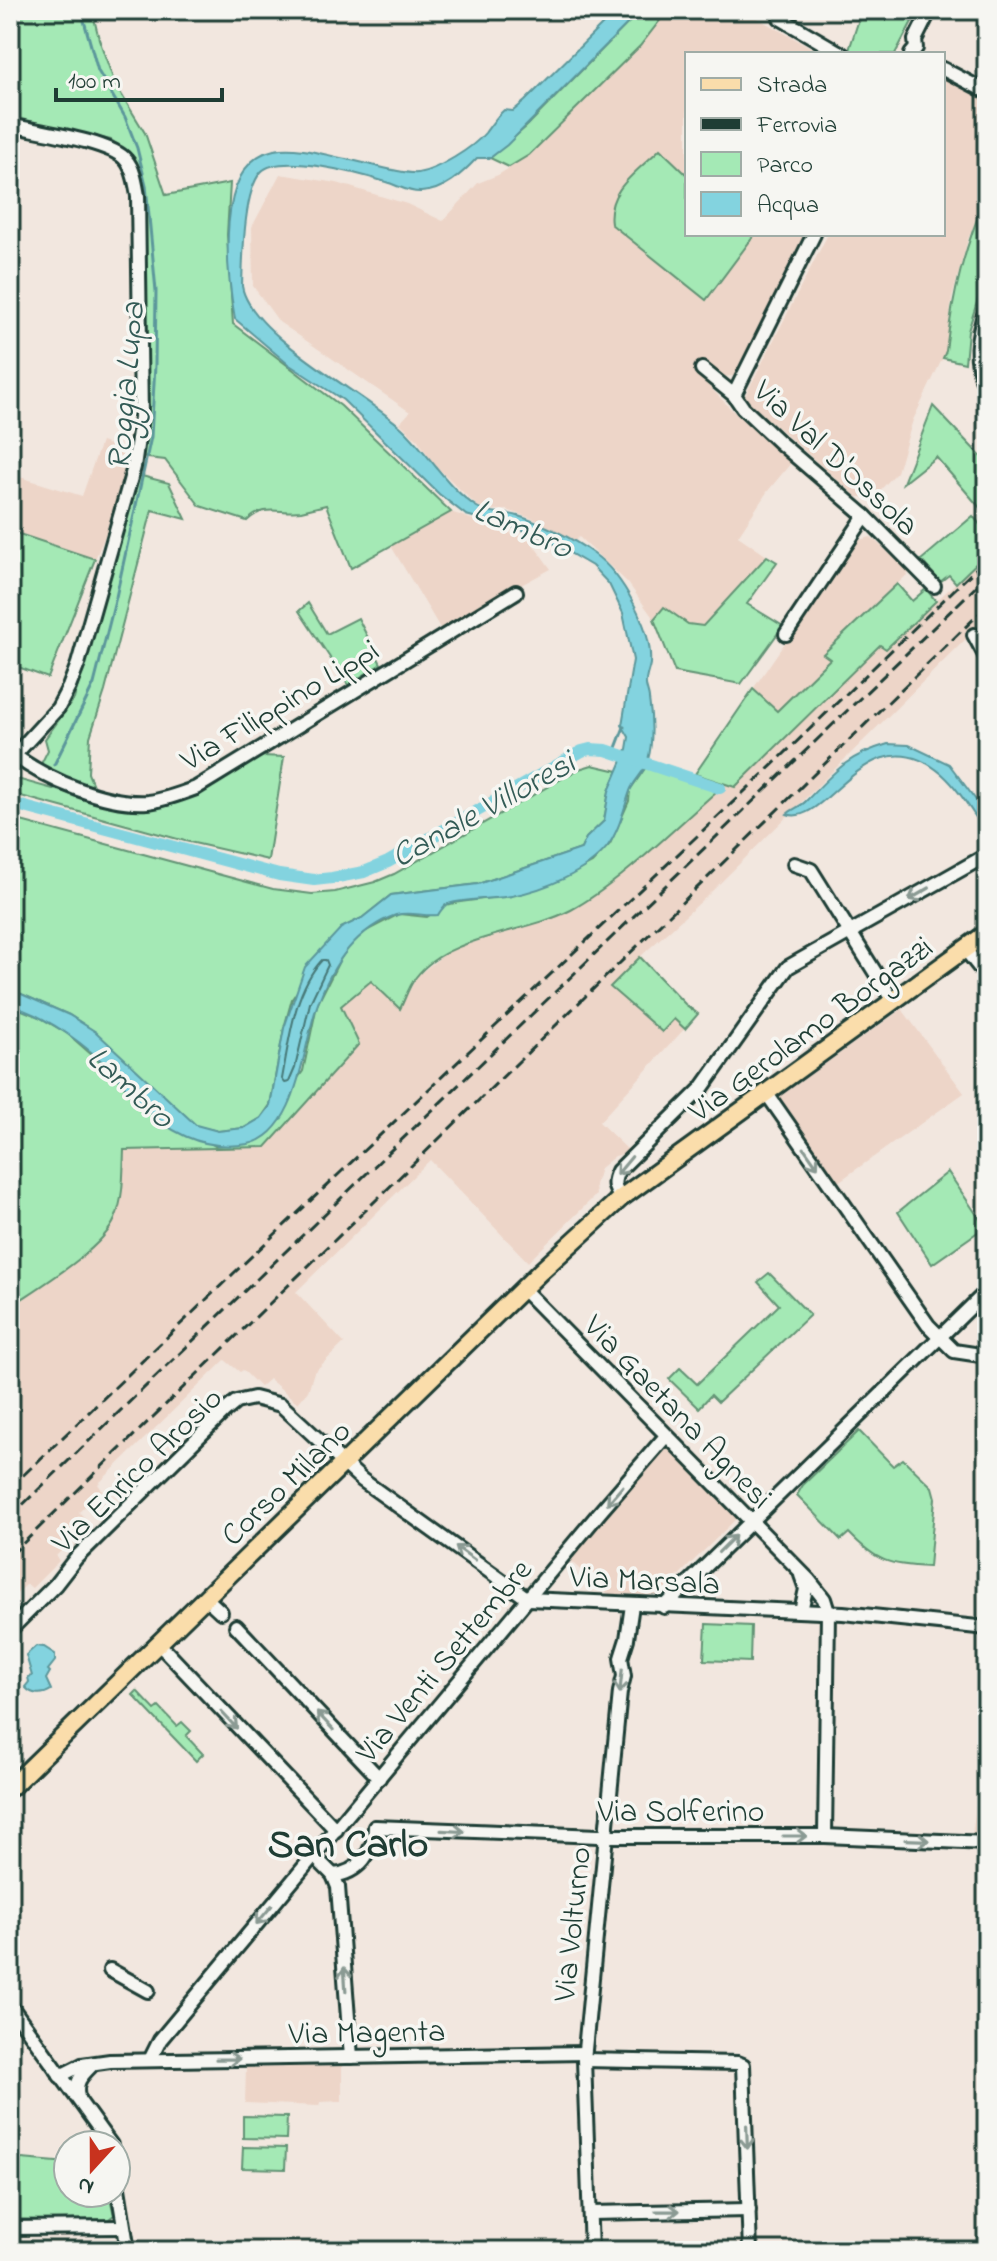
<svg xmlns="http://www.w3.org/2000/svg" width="997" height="2261" viewBox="0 0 997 2261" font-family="'Indie Flower',sans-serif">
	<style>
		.built { fill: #edd5c8 }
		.green { fill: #a4e9b5; stroke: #629374; stroke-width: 2 }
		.water { fill: #83d3df; stroke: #5b979b; stroke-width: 2 }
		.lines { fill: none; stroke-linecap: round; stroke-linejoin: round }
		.shore { stroke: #477978; stroke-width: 2 }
		.stream { stroke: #5b979b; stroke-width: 3 }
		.canal { stroke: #83d3df; stroke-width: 12 }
		.minor-casing { stroke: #1f3d34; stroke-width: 18 }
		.major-casing { stroke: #1f3d34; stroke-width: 22 }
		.minor { stroke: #f6f6f2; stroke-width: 12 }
		.major { stroke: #faddab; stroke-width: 16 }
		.rail { stroke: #1f3d34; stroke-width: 3; stroke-dasharray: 12 6; stroke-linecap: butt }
		.oneway { stroke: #8a9a93 }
		.labels { text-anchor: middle; stroke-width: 7; stroke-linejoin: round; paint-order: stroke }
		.street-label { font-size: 32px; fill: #1f3d34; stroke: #f6f6f2 }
		.water-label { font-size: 34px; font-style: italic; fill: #335b56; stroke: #f6f6f2 }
		.district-label { font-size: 40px; font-weight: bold; fill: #1f3d34; stroke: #f6f6f2 }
	</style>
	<rect width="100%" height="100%" fill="#f2e7df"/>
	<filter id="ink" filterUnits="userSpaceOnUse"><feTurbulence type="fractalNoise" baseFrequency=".0125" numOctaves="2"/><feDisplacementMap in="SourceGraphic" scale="16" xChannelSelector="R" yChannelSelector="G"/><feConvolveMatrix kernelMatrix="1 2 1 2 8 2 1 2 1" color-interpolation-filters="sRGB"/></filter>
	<g filter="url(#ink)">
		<g class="built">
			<path d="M668 10H742L823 54H687V234H806L734 376 721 377 706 364 697 374 737 415 791 463 767 492 738 536 767 556 710 621 703 626 688 624 664 607 654 619 628 583 579 537 574 542 539 521 507 510H487L476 505 433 463 418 440 400 423 410 412 279 322 253 286 252 227 280 174 337 183 407 204 443 221 478 183 498 175 530 155 640 46Z"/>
			<path d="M943 78 987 102V194L968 239 952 298 946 351 913 420 897 472 874 497H857L744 398 828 234H943Z"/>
			<path d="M101 442 128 451 118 505 95 559 10 531V474L82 496Z"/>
			<path d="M451 512 530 540 551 569 440 628 391 546Z"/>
			<path d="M871 537 910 572 824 653 830 659 777 711 753 689 855 541Z"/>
			<path d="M987 553V641L976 629 705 898 641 956 685 1004 698 1014 599 1122 630 1152 615 1156 600 1168 595 1185 596 1195 528 1262 430 1160 296 1292 344 1343 314 1372 308 1391 298 1403 269 1379 260 1387 243 1370 240 1372 225 1360 98 1484 102 1490 79 1512 93 1527 76 1541 73 1539 56 1556 59 1561 32 1588 27 1584 10 1600 12 1603 10 1605V1307L53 1277 106 1235 120 1201 124 1150 266 1146 341 1006 372 980 400 1009 417 976 451 949 535 924 571 910 608 884 725 783 735 786 881 644 886 649Z"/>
			<path d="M902 1009 964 1093 834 1185 776 1099Z"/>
			<path d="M666 1444 737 1518 659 1595 609 1594 570 1561Z"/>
			<path d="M987 1721V1837L972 1836Z"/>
			<path d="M342 2066V2101L320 2102 319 2106 245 2103 246 2068Z"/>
		</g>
		<g class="green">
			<path d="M20 10H92L99 39 115 84 145 133 166 195 230 183 227 235 233 324 341 406 451 512 351 568 326 505C318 507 309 509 301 511 279 514 266 503 247 521L200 506 165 460 140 457 147 365 145 265 142 191 131 154 111 140 10 118V26H13Z"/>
			<path d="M641 10H668L640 46 529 155 509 167 490 158 526 127Z"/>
			<path d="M862 10H918L895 54H855L849 50Z"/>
			<path d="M660 149 687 175V234H749L753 237 706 300 611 224C606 190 637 172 660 149Z"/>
			<path d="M987 194V270L968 331 965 363 943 358 946 351C953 292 964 249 987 194Z"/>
			<path d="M933 406 987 463V504L981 509 936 457 903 483Z"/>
			<path d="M138 475 169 483 186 519 152 510 105 691 90 737 88 773 94 788 64 780 40 766 48 750 45 739 74 699Z"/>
			<path d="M973 516 987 533V553L956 583 949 575 940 582 921 560Z"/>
			<path d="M10 531 95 559 48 678 10 664Z"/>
			<path d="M767 556 777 562 747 604 783 626 741 684 675 672 654 619 664 607 688 624 703 626Z"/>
			<path d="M897 584 912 601 926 589 936 601 886 649 880 645 735 787 695 774 753 689 777 711 830 659 823 654Z"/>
			<path d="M308 603 327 634 358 618 381 664 348 685 299 611Z"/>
			<path d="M263 756 284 757 268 860 185 841 10 793V777L96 801 128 807 211 783Z"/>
			<path d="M592 765 618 771 609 791 604 821 586 838 581 849 478 884 391 895 362 918 341 928 292 999 284 1028 270 1105 261 1118 244 1128 218 1131 196 1126 95 1032 69 1015 10 989V818L273 889 312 894 335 892 375 882 394 874 579 769Z"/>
			<path d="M646 767 717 791C675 828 619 884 571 910 525 934 448 935 416 977 409 986 405 999 400 1009L371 981 341 1006 359 1044 266 1147 124 1150C123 1172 124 1198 115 1219 102 1250 39 1287 10 1307V1005L39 1017 68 1034 117 1077 132 1097 215 1146 251 1143 303 1071 317 1005 339 961 352 942 366 931 399 914 427 917 445 905 460 902 514 895 569 875 592 863 610 844 629 801 630 790Z"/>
			<path d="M640 957 685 1004 698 1014 685 1029 674 1019 662 1032 610 987Z"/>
			<path d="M948 1172 985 1227 932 1264 898 1212Z"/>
			<path d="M769 1273 810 1315 718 1402 711 1395 699 1408 669 1379 680 1368 697 1384 779 1305 758 1282Z"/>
			<path d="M859 1431 893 1466 903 1459 932 1487 935 1498 929 1567C889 1565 877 1562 849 1533L841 1540 797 1495 803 1485Z"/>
			<path d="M706 1624 751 1626 750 1662 704 1660Z"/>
			<path d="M137 1691 155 1710 159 1707 177 1726 182 1722 191 1731 186 1736 203 1754 196 1761 133 1695Z"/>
			<path d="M243 2116 287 2117 286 2139 243 2138Z"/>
			<path d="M243 2147 286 2148 285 2169 242 2168Z"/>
			<path d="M10 2158 68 2163V2193H109L114 2215 105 2222 10 2219Z"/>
		</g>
		<g class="water">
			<path d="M617 10H641L507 145 490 158H477C462 174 444 191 421 192 409 193 397 185 386 182 360 174 280 152 261 172 243 192 243 259 242 286 250 335 364 393 402 428 428 452 446 487 477 507 488 514 505 512 518 516 544 524 572 538 594 554 622 574 653 629 650 664 649 670 646 676 646 682 645 687 649 694 649 699 652 718 653 741 648 760 645 772 634 780 630 791 624 808 619 832 607 847 586 873 545 889 512 896 497 899 456 899 446 905 444 906 439 913 438 915 424 917 410 911 396 915 354 930 330 968 316 1009 303 1047 298 1134 248 1144 202 1152 166 1131 135 1099 128 1092 123 1082 116 1075 86 1045 51 1018 10 1005V989L69 1015 96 1032 196 1125 218 1131 244 1128 261 1118 270 1106 284 1028 305 967 341 928 362 918 391 895 478 884 581 849 586 838 604 821 609 791 627 749 629 737 622 725 633 660 623 613 609 584 592 566 537 534 466 515 439 494 343 400 288 364 235 319C227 275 213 163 274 150 297 145 325 155 346 159 363 162 404 175 418 173 437 170 473 148 485 133 491 125 496 117 504 110L513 111 525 101Z"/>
			<path d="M888 744 909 745 949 764 987 815V834C973 814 960 790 942 774 868 711 826 830 787 814 793 808 801 807 807 800 836 770 847 756 888 744Z"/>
			<path d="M36 1646 44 1647 55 1654V1661L48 1670 50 1672 46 1679 51 1690C42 1696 32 1695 25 1687L29 1682 28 1677 32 1676 26 1655Z"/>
		</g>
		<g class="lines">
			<path class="shore" d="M326 960 328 965 310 1003 295 1068 289 1082 285 1083 282 1079C289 1041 294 990 322 960Z"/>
			<g class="stream">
				<path d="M614 753 624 727"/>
				<path d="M54 765 94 684 116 597 151 437 155 365 156 291 146 185 137 148 125 117 98 71 81 10"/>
			</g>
			<path class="canal" d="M10 803 279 875 314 880 332 878 364 872 388 862 582 751 590 749 606 750 720 788"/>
			<defs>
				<g id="minor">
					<path d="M780 18 842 54"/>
					<path d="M911 54 916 48 915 40 930 10"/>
					<path d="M943 69 987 92"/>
					<path d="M10 125C35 131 111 141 126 160 134 169 136 185 138 196L141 417 134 467 78 664 69 687 58 708 10 760"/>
					<path d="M987 305C977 336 972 360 987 390"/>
					<path d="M702 369 734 395 743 408 779 442 865 516 934 586"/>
					<path d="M734 395 814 234"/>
					<path d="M786 634 865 516"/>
					<path d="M974 635 987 659"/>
					<path d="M14 755C47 780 106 805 148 802 164 800 180 794 196 788L516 592"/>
					<path d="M794 864 811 870 893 1001"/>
					<path d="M965 949 987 977"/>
					<path d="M767 1094 928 1325 954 1351 987 1356"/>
					<path d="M621 1198C614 1188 612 1183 618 1171L702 1088 788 967 987 855"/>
					<path d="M523 1289 809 1580 824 1599 828 1612 825 1836"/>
					<path d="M801 1575 806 1589 801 1611"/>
					<path d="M206 1598 221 1612"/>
					<path d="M664 1607 987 1291"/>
					<path d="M236 1626 379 1778"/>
					<path d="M10 1630 55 1585 76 1558 225 1411 236 1402 254 1398 281 1405 362 1480 528 1599 843 1613 987 1628"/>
					<path d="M159 1644 336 1830"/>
					<path d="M375 1827 598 1836H825L987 1843"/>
					<path d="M314 1856 333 1875 338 1887 351 2057"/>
					<path d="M333 1875C358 1874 375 1851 375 1827"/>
					<path d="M110 1970 148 1991"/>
					<path d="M10 2005 111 2145"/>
					<path d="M150 2060 160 2040 600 1512 666 1436"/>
					<path d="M584 2060 738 2063 743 2065 750 2251"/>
					<path d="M60 2076 82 2065 110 2061 584 2053"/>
					<path d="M78 2097C74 2082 82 2075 92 2065"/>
					<path d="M116 2176 128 2251"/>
					<path d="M590 2213 749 2210"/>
					<path d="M10 2228 123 2227"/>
					<path d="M591 2251 584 2060 620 1692 624 1676 621 1658 627 1639 632 1605"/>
				</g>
				<path id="major" d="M10 1788 540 1272 621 1198 987 933"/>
			</defs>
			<use href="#minor" class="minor-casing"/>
			<use href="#major" class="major-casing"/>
			<use href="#minor" class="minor"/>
			<use href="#major" class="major"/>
			<g class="rail">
				<path d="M10 1488 235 1272 783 755 987 558"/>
				<path d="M10 1517 987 576"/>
				<path d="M10 1556 987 606"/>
			</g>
		</g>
		<defs><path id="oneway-shaft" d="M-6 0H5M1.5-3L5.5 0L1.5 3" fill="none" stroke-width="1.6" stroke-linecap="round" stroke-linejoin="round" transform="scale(2)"/></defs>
		<g class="oneway">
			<use href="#oneway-shaft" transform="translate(919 894) rotate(150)"/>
			<use href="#oneway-shaft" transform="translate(811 1158) rotate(55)"/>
			<use href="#oneway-shaft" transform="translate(624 1166) rotate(130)"/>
			<use href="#oneway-shaft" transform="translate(615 1495) rotate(131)"/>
			<use href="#oneway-shaft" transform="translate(727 1544) rotate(-45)"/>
			<use href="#oneway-shaft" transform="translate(465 1553) rotate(-144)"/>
			<use href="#oneway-shaft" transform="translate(621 1681) rotate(96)"/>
			<use href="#oneway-shaft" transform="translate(229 1720) rotate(47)"/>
			<use href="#oneway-shaft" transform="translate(325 1721) rotate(-133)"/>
			<use href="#oneway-shaft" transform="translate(453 1831) rotate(3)"/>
			<use href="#oneway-shaft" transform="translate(795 1836)"/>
			<use href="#oneway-shaft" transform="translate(917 1840) rotate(2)"/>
			<use href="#oneway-shaft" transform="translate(264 1915) rotate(130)"/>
			<use href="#oneway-shaft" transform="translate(345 1979) rotate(-94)"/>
			<use href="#oneway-shaft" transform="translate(228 2059) rotate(-1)"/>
			<use href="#oneway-shaft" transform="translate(747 2137) rotate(88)"/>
			<use href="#oneway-shaft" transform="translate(668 2211) rotate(-1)"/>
		</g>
	</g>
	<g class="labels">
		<g class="street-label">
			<text transform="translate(837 457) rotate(43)" y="11">Via Val D'Ossola</text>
			<text transform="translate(279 704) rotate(-31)" y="11">Via Filippino Lippi</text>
			<text transform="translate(810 1028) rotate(-36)" y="11">Via Gerolamo Borgazzi</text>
			<text transform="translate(679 1411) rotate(46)" y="11">Via Gaetana Agnesi</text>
			<text transform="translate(136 1469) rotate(-44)" y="11">Via Enrico Arosio</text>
			<text transform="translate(285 1482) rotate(-44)" y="11">Corso Milano</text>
			<text transform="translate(645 1579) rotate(3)" y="11">Via Marsala</text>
			<text transform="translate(443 1660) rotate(-50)" y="11">Via Venti Settembre</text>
			<text x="681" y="1821">Via Solferino</text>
			<text transform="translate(571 1924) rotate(-84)" y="11">Via Volturno</text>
			<text transform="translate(367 2031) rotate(-1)" y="11">Via Magenta</text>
		</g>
		<g class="water-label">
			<text transform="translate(124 386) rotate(-85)" y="12">Roggia Lupa</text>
			<text transform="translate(524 527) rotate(24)" y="12">Lambro</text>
			<text transform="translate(482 808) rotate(-29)" y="12">Canale Villoresi</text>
			<text transform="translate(132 1086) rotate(42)" y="12">Lambro</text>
		</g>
		<g class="district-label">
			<text x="348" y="1856">San Carlo</text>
		</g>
	</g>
	<rect width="997" height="2261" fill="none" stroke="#f6f6f2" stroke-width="40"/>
	<rect x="20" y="20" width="957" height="2221" fill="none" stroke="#1f3d34" stroke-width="3" filter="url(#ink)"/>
	<rect x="685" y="52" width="260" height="184" fill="#f6f6f2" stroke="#a0aca6" stroke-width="2"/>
	<rect x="701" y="78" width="40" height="12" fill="#faddab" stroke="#a0aca6" stroke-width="2"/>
	<text x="757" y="92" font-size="24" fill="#1f3d34">Strada</text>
	<rect x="701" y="118" width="40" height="12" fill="#1f3d34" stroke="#a0aca6" stroke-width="2"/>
	<text x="757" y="132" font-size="24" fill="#1f3d34">Ferrovia</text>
	<rect x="701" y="152" width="40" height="24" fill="#a4e9b5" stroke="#a0aca6" stroke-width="2"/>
	<text x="757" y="172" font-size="24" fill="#1f3d34">Parco</text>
	<rect x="701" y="192" width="40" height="24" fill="#83d3df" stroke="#a0aca6" stroke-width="2"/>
	<text x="757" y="212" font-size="24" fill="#1f3d34">Acqua</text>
	<g transform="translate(92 2169) rotate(201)"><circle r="38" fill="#f6f6f2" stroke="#a0aca6" stroke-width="2"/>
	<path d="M0-6L14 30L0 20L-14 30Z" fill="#c8321e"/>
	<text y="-12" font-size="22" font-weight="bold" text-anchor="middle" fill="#1f3d34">N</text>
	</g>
	<path d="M56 88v12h166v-12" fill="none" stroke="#1f3d34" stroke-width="4"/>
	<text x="68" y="88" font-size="24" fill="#1f3d34" stroke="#f6f6f2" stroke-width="6" paint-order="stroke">100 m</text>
</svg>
